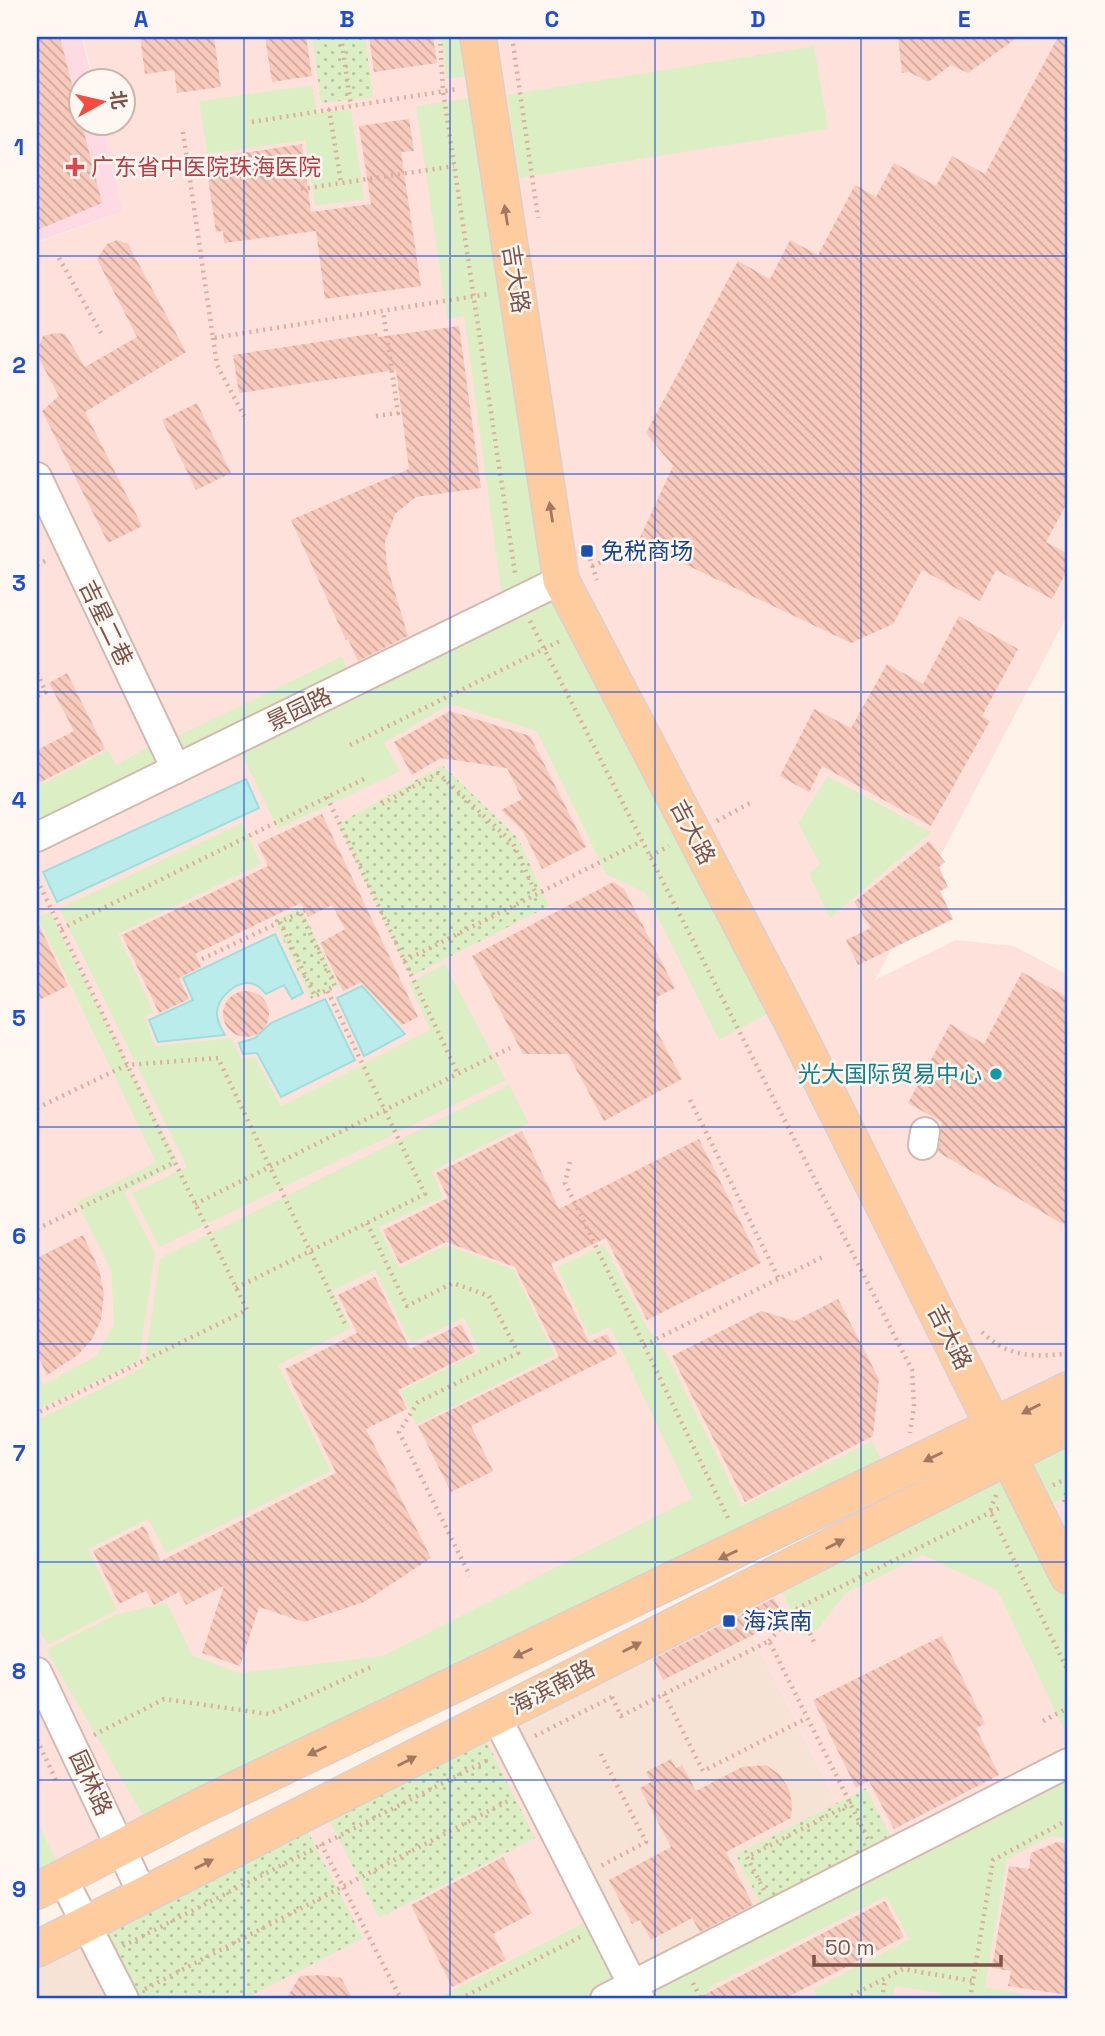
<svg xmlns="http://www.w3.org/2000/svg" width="1105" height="2036" viewBox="0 0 1105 2036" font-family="'Space Grotesk','Noto Sans SC',sans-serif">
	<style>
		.residential { fill: #f7e3d5 }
		.commercial { fill: #ffe1dc }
		.medical { fill: #fedae4 }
		.grass { fill: #dcefc4 }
		.park { fill: url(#park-dots) }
		.water { fill: #b9eceb; stroke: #9edfde; stroke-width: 2 }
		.building { fill: url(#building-back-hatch) }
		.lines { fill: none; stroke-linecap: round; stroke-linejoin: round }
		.minor-casing { stroke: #d5b9af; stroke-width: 32 }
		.major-casing { stroke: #dbcfcc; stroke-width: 38 }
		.path { stroke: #dead9e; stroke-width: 4.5; stroke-dasharray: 2 5; stroke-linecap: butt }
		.minor { stroke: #fff; stroke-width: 28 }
		.major { stroke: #ffcc9f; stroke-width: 35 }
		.oneway { fill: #a47762 }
		.grid { fill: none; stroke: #1d4ed8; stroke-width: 2; stroke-opacity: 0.55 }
		.health-dot { fill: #e0444e; stroke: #fff7f1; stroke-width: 2.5 }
		.transit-dot { fill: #1a4fb4; stroke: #fff7f1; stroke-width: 2.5 }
		.culture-dot { fill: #0f9aa8; stroke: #fff7f1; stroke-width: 2.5 }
		.labels { text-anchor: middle; stroke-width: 5; stroke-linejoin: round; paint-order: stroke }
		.health-label { font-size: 23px; fill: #be3a42; stroke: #fff7f1; text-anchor: start }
		.street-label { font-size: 23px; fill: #7d5248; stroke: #fff7f1 }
		.transit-label { font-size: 23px; fill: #164399; stroke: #fff7f1; text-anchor: start }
		.culture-label { font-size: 23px; fill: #0d838f; stroke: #fff7f1; text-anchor: end }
		.neatline { fill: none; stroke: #1d4ed8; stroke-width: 2.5 }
		.grid-label { font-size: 23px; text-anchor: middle; font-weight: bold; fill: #1d4ed8 }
	</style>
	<defs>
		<pattern id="park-dots" width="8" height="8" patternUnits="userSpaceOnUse" patternTransform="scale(1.75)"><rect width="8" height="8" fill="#dcefc4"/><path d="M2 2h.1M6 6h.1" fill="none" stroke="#b8c4a1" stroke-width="1.8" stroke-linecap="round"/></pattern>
		<pattern id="building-back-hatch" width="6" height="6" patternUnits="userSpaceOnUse" patternTransform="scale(1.75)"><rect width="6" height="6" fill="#f8cabc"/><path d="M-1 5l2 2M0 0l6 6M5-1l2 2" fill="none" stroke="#cea79b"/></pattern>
	</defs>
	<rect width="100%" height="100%" fill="#fff2e8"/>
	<g class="residential">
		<path d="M733 1596 871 1871 631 1994 492 1718Z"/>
		<path d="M84 1925 123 1999H37V1949Z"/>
	</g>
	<g class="commercial">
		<path d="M83 37H1068V614L875 980 956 940 1014 946 1068 975V1390L37 1890V243L123 211 102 123 122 122V80H93Z"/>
		<path d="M1068 1427V1999H125L85 1925 492 1718 631 1995 871 1871 733 1596Z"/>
	</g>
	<path class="medical" d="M37 37H82L92 80H80V122L102 123 123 211 37 242Z"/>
	<g class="grass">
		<path d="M441 37H467L474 75 446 79Z"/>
		<path d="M814 46 828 129 519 178 507 95Z"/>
		<path d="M312 85 317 113 351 109 364 199 315 206 305 140 207 154 199 101Z"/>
		<path d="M476 97 552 575 502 598 464 316 447 319 416 106Z"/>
		<path d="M557 589 778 1008 719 1040 646 893 606 874 537 731 450 704 384 743 400 771 278 829 238 747Z"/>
		<path d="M342 656 351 677 37 831V787L108 750 116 765 157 742 178 736Z"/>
		<path d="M828 776 931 832 830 918 809 874 820 864 798 823Z"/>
		<path d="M242 823 261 864 118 934 154 1013 145 1017 155 1046 232 1038 241 1059 255 1057 281 1106 430 1030 409 983 445 964 506 1080 159 1247 132 1193 187 1167 59 908Z"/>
		<path d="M50 912 179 1164 124 1192 155 1253 139 1361 37 1410V1372L43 1385 96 1356 114 1325 111 1270 77 1202 156 1162 38 918Z"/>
		<path d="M509 1085 529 1123 432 1171 443 1197 379 1227 399 1268 446 1245 513 1269 555 1355 416 1425 401 1391 480 1352 464 1318 411 1343 375 1270 333 1291 351 1328 278 1365 331 1471 166 1553 148 1519 88 1549 117 1610 48 1645 37 1627V1420L144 1367 160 1258Z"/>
		<path d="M604 1244 644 1322 666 1353 742 1506 872 1441 888 1473 149 1826 46 1650 117 1614 167 1603 192 1655 240 1673 382 1656 692 1498 610 1327 589 1336 557 1267Z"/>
		<path d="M1068 1441V1496L1043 1509 1021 1465Z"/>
		<path d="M1006 1465 1068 1590V1738L997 1590 923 1555 845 1594 818 1629 803 1636 776 1580Z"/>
		<path d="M1068 1778V1839L1052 1836 1007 1859 985 1987 1023 1994 1022 1999H940V1993L895 1986 892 1999H819L813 1989 909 1939 886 1896 708 1988 713 1999 640 1998Z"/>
		<path d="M37 1822 63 1873 37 1887Z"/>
		<path d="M583 1923 619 1993 607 1999H436Z"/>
	</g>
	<g class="park">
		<path d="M312 37H365L373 97 321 103Z"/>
		<path d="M442 765 518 838 549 906 410 977 338 824Z"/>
		<path d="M301 907 339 986 311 999 274 920Z"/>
		<path d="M484 1736 535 1838 379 1918 327 1816Z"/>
		<path d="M866 1788 897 1849 767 1916 736 1855Z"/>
		<path d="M305 1826 363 1938 245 1999H140L104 1930Z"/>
	</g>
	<g class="water">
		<path d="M246 779 259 808 57 902 43 872Z"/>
		<path d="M275 934 303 993 292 999 284 985 266 994C261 988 255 982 246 983 233 984 216 1000 217 1014 217 1022 221 1028 225 1035L158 1042 149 1020 193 1000 183 978Z"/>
		<path d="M362 986 405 1034 364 1056 337 998Z"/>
		<path d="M325 999 355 1060 281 1097 257 1053 243 1054 239 1043 255 1038 271 1023Z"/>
	</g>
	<g class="building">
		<path d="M37 37H60L102 203 37 230Z"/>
		<path d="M140 37H214L221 87 177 93 174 70 145 74Z"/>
		<path d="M265 37H306L312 76 272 82Z"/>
		<path d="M369 37H433L437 63 374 72Z"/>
		<path d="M898 37H1018L968 73 951 65 928 82 909 72 902 73Z"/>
		<path d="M1058 37H1068V501L1046 542 1068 554V569L1052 599 996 570 980 601 922 570 893 624 851 643 638 542 673 466 646 433 738 261 770 279 790 240 818 255 855 185 876 197 894 163 936 186 952 156 985 174Z"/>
		<path d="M409 119 414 151 401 152 421 286 325 299 316 231 224 243 223 231 216 232 207 172 213 171 211 158 302 144 311 212 371 204 359 126Z"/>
		<path d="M117 240 128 244 186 352 85 412 142 526 108 543 42 411 59 396 37 355V350L43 336 55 333 65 334 85 367 137 337 97 259 107 244Z"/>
		<path d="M459 326 481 488 416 497 395 514 385 542 387 566 408 636 358 661 348 639 346 640 291 520 409 469 396 370 239 393 233 355 377 333 378 337Z"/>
		<path d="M197 403 231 473 196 490 162 420Z"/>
		<path d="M959 616 1018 649 982 716 990 721 931 826 822 766 809 792 780 776 814 709 851 728 887 664 923 684Z"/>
		<path d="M67 673 105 749 37 784V750L74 731 49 683Z"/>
		<path d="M450 711 530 736 586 847 542 869 523 831 501 810 522 799 507 768 441 758 412 775 394 742Z"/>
		<path d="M322 814 418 1017 402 1025 361 982 343 991 320 943 345 929 332 905 308 917 301 903 195 954 201 967 179 978 189 999 159 1013 122 935 268 866 258 844Z"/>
		<path d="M929 841 945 862 939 867 948 887 940 891 953 919 858 965 846 940 871 928 854 902Z"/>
		<path d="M613 882 624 889 675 988 657 997 654 1026 682 1079 604 1121 568 1054H523L472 956Z"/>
		<path d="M37 921 68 986 37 1001Z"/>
		<path d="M1022 972 1068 998V1227L938 1152 942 1122 908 1103 950 1024 984 1044Z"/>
		<circle cx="246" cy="1014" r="23"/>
		<path d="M522 1131 559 1209 699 1139 761 1263 647 1320 606 1238 551 1264 589 1342 607 1334 617 1354 471 1426 493 1471 451 1492 418 1426 559 1357 515 1267 446 1242 400 1264 383 1230 448 1198 436 1173Z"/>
		<path d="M83 1235 99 1269 104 1294 101 1320 92 1339 78 1355 47 1375 37 1354V1258Z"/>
		<path d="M375 1277 410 1349 461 1324 475 1352 398 1390 407 1409 366 1429 431 1558 364 1602 304 1622 259 1607 240 1666 202 1653 224 1586 186 1605 179 1592 154 1605 146 1591 119 1604 93 1551 144 1526 161 1561 336 1473 285 1369 357 1333 338 1295Z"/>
		<path d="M838 1299 879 1379 873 1436 745 1502 672 1356 761 1311 795 1321Z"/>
		<path d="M774 1598 785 1619 663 1680 653 1659Z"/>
		<path d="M942 1636 985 1724 976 1728 999 1775 894 1829 869 1781 856 1788 813 1700Z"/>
		<path d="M671 1759 676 1768 682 1765 696 1791 742 1767 766 1765 780 1775 789 1789 792 1804 791 1818 726 1852 753 1905 700 1932 692 1918 651 1940 640 1920 632 1924 609 1880 671 1847 640 1788 651 1782 646 1772Z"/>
		<path d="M1057 1842 1068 1844V1995L1008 1986 1011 1971 992 1968 1009 1866 1029 1869 1031 1853Z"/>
		<path d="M503 1857 532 1913 493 1934 506 1960 452 1987 411 1905Z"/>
		<path d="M885 1901 904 1937 784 1999H696Z"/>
		<path d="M320 1975 341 1978 353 1999H286L300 1976Z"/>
	</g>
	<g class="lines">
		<defs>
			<g id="minor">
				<path d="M37 477 176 769"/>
				<path d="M37 837 561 580"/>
				<path d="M923 1145 925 1132"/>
				<path d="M37 1672 143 1895"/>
				<path d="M496 1716 640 1999"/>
				<path d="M62 1877 124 1999"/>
				<path d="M605 1999 1068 1763"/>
			</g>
			<g id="major">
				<path d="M478 37 561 580 792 1022 1068 1576"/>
				<path d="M37 1891 197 1808 1068 1390"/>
				<path d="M37 1949 1068 1426"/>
			</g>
		</defs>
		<use href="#minor" class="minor-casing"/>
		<use href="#major" class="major-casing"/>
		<g class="path">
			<path d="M341 37 351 106"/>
			<path d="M440 37 443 91 515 573"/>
			<path d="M512 37 538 218"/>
			<path d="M329 109 341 183"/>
			<path d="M252 122 458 89"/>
			<path d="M183 132 213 338 488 294"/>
			<path d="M301 189 454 166"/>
			<path d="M59 258 101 333"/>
			<path d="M213 338 217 365 244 416"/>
			<path d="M376 416 398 413 383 311"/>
			<path d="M590 559 597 580"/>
			<path d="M37 565 49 559"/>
			<path d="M592 566 627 551"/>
			<path d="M530 621 912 1370 914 1406 910 1433"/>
			<path d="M37 673 46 692 37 696"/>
			<path d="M350 745 560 641"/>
			<path d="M327 797 458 1074"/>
			<path d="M382 804 438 773 513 843 536 894"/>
			<path d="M717 821 750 803"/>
			<path d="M650 856 669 846"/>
			<path d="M37 880 247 1310 37 1413"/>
			<path d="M280 922 315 996 335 986 300 912"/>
			<path d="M61 929 368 777"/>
			<path d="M202 959 320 903"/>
			<path d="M404 961 642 841"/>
			<path d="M690 1100 779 1279"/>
			<path d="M37 1108 127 1065 218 1058 346 1326"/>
			<path d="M570 1162 565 1183 730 1522"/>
			<path d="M195 1204 510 1048"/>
			<path d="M367 1223 407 1306 453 1283 489 1296 518 1353 418 1402 399 1432 470 1576"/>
			<path d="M37 1229 175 1162"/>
			<path d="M236 1288 425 1194 327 990"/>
			<path d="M982 1332C1007 1357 1035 1358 1068 1353"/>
			<path d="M644 1345 825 1256"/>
			<path d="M1053 1485 1068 1478"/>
			<path d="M996 1495 990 1511 1068 1671"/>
			<path d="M1064 1502 1068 1486"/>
			<path d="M798 1608 816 1646"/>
			<path d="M769 1641 798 1608 1003 1506"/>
			<path d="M664 1694 703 1771 807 1718"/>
			<path d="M612 1697 621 1716 769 1641 868 1839"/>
			<path d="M1043 1721 1068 1708"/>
			<path d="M94 1735 164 1699 269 1714 371 1667"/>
			<path d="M535 1736 612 1697"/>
			<path d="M37 1740 56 1780"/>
			<path d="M601 1754 646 1842 601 1866"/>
			<path d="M321 1844 401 1999"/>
			<path d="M764 1890 747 1857 850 1804"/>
			<path d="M123 1946 490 1759"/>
			<path d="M693 1983 701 1999"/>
			<path d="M145 1989 510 1800"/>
			<path d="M460 1999 580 1937"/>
			<path d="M845 1999 903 1969 973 1981"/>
			<path d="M882 1999 885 1979"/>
			<path d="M970 1999 993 1860 1062 1823"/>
		</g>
		<use href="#minor" class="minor"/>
		<use href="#major" class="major"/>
	</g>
	<defs><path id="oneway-solid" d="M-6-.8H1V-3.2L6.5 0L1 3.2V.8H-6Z" transform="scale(1.75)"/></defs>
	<g class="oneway">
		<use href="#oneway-solid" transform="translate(506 215) rotate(-99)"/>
		<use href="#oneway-solid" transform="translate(551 512) rotate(-99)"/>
		<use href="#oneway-solid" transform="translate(1031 1409) rotate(153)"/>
		<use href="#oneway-solid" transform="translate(933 1457) rotate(154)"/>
		<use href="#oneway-solid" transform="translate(835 1544) rotate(-27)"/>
		<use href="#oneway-solid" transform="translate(728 1555) rotate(154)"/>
		<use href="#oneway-solid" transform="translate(632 1647) rotate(-27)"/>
		<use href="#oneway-solid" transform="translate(523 1653) rotate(154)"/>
		<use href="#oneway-solid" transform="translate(317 1751) rotate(155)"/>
		<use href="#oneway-solid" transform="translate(407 1761) rotate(-27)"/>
		<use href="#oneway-solid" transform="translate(204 1864) rotate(-27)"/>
	</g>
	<path class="grid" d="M244 37V1999M450 37V1999M655 37V1999M861 37V1999M37 256H1068M37 474H1068M37 692H1068M37 909H1068M37 1127H1068M37 1344H1068M37 1562H1068M37 1780H1068"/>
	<path class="health-dot" d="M71.5 156.5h7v7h7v7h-7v7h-7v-7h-7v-7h7z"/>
	<g class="transit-dot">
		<rect x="580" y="544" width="14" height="14" rx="3.5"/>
		<rect x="722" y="1614" width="14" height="14" rx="3.5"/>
	</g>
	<circle class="culture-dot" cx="996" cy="1074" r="7"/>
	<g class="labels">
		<g class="health-label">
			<text x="91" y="175">广东省中医院珠海医院</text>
		</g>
		<g class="street-label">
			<text transform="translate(516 279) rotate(81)" y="8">吉大路</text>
			<text transform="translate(106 623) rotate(64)" y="8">吉星二巷</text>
			<text transform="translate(299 709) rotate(-26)" y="8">景园路</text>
			<text transform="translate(693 832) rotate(62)" y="8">吉大路</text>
			<text transform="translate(950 1337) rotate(63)" y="8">吉大路</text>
			<text transform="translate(552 1687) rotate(-27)" y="8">海滨南路</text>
			<text transform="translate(91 1783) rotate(65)" y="8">园林路</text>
		</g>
		<g class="transit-label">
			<text x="601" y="559">免税商场</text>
			<text x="743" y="1629">海滨南</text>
		</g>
		<g class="culture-label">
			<text x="982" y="1082">光大国际贸易中心</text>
		</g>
	</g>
	<rect width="1105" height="2036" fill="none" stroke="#fff7f1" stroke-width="77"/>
	<g transform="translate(102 102) rotate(82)"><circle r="33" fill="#fff7f1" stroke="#cbb5ad" stroke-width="2"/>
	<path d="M0-5L12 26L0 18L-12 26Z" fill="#f64b40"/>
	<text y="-10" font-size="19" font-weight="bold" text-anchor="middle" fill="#7d5248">北</text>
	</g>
	<path d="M814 1955v10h187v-10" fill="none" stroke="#7d5248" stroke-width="3.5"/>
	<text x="825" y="1955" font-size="21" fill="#7d5248" stroke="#fff7f1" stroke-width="5" paint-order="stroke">50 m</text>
	<rect x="38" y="38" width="1028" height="1959" class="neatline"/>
	<g class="grid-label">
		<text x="141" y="27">A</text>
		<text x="347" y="27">B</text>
		<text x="552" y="27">C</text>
		<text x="758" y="27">D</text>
		<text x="964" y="27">E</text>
		<text x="19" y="155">1</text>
		<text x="19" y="373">2</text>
		<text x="19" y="591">3</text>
		<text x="19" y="808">4</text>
		<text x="19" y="1026">5</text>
		<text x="19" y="1244">6</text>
		<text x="19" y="1461">7</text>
		<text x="19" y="1679">8</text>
		<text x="19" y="1897">9</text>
	</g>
</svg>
